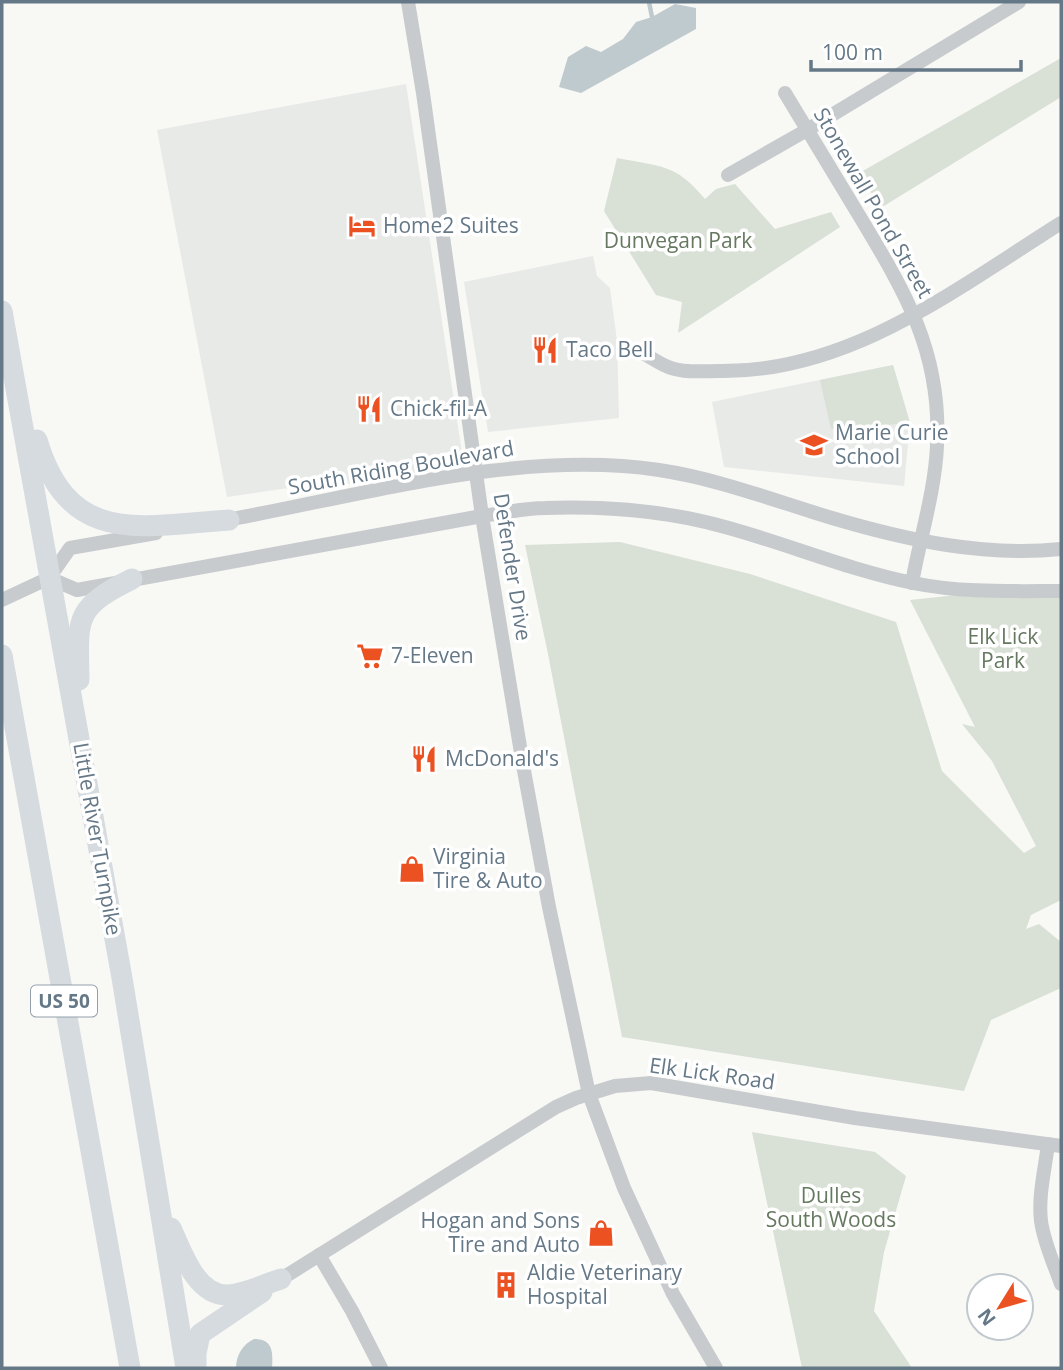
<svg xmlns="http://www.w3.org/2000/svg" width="1063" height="1370" viewBox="0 0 1063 1370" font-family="'Open Sans',sans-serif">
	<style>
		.built { fill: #e8eae8 }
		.green { fill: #d9e0d5 }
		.water { fill: #bfcace }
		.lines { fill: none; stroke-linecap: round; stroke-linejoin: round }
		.stream { stroke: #bfcace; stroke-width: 4.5 }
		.minor { stroke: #c7cbce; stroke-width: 14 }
		.highway { stroke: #d6dbdf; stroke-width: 21 }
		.labels { text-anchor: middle; stroke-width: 7; stroke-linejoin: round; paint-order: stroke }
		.shield { fill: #fff; stroke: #93a0ab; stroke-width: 2 }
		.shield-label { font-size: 19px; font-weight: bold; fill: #657887 }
		.street-label { font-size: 21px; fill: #657887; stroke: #fff }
		.poi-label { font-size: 21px; fill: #657887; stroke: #fff; text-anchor: start }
		.park-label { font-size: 21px; fill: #667960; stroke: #fff }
	</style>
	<rect width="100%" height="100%" fill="#f8f8f5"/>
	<g class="built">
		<path d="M406 84 462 453 456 466 360 483 295 487 227 497 157 130Z"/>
		<path d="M593 256 597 276 610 288 617 341 619 418 488 432 464 282Z"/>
		<path d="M893 365 910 423 904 486 724 467 712 402Z"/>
	</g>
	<g class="green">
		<path d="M1061 58V97L879 209 861 172Z"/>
		<path d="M617 158C661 167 675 163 705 199L716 189 735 184 775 229 831 212 840 227 678 333 682 302 656 295 604 211Z"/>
		<path d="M893 365 910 423 831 429 820 380Z"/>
		<path d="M620 542 750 574 896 622 942 771 1024 853 1036 846 992 761 962 724 975 727 910 600 1061 584V900L1031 915 1026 929 1039 924 1061 942V988L991 1020 964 1091 622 1037 548 654 525 545Z"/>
		<path d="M752 1132 875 1152 906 1176 884 1252 874 1311 912 1368H802Z"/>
	</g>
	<g class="water">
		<path d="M675 4 696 8V29L581 93 559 87 568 57 586 46 601 52 623 39 636 22 652 17Z"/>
		<path d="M254 1339C273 1339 273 1352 272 1368H236C236 1355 243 1344 254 1339Z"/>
	</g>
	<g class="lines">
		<path class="stream" d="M649 2 652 17"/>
		<g class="minor">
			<path d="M408 2 423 93 482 516 523 765 549 907 589 1094 624 1188 673 1294 716 1368"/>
			<path d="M785 93C809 133 833 173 857 212 904 290 942 351 937 446 935 491 920 538 912 583"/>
			<path d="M728 175 807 130 1019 2"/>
			<path d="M643 353C652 358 661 365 671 368 685 373 704 371 719 371 849 373 956 289 1061 223"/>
			<path d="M221 521C361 496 517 449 659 470 719 479 775 501 832 518 906 540 984 557 1061 549"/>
			<path d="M49 578 77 590 482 516C503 513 524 508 545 508 604 506 668 511 725 527 788 544 849 570 913 583 961 593 1013 591 1061 591"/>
			<path d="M2 600 49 578 70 548 156 533"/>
			<path d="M1048 1144C1045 1169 1038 1196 1041 1221 1044 1243 1054 1264 1061 1284"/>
			<path d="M319 1255 352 1311 381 1368"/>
			<path d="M281 1279 556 1107 576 1098 615 1086 651 1083 855 1118 1061 1146"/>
		</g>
		<g class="highway">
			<path d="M2 311 122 978 186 1368"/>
			<path d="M37 440C69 547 139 526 229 520"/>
			<path d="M2 655 130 1368"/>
			<path d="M79 680C78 619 73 608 132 579"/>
			<path d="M171 1228C182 1252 196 1296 228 1295 245 1294 265 1284 281 1279"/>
			<path d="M196 1368V1353L200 1334 262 1292"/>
		</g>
	</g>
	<defs>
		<symbol id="hotel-bare" viewBox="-9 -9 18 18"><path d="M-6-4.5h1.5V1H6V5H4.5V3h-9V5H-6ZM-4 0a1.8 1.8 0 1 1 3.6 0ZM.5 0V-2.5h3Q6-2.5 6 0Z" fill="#eb5121" stroke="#fff" stroke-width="2.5" paint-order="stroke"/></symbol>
		<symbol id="restaurant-bare" viewBox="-9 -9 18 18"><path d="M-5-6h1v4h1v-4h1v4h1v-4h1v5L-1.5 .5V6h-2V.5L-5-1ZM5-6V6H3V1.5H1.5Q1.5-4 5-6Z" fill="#eb5121" stroke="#fff" stroke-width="2.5" paint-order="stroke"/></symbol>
		<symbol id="school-bare" viewBox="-9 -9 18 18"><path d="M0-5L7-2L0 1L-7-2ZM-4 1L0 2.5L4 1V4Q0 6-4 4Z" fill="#eb5121" stroke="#fff" stroke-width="2.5" paint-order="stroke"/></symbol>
		<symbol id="supermarket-bare" viewBox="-9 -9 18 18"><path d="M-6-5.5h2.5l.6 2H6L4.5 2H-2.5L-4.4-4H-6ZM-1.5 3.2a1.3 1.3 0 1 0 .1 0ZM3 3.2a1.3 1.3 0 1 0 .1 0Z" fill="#eb5121" stroke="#fff" stroke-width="2.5" paint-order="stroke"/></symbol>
		<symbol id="shop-bare" viewBox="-9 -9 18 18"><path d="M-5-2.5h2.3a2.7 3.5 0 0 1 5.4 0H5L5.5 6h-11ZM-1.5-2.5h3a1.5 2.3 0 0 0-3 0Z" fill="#eb5121" stroke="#fff" stroke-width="2.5" paint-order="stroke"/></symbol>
		<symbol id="building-bare" viewBox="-9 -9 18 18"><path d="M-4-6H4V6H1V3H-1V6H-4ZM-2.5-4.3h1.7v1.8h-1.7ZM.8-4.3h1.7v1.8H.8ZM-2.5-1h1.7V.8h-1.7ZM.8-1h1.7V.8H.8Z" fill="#eb5121" stroke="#fff" stroke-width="2.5" paint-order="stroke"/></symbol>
	</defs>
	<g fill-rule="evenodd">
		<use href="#hotel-bare" x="343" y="207" width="38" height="38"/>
		<use href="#restaurant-bare" x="526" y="331" width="38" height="38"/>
		<use href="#restaurant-bare" x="350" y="390" width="38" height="38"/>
		<use href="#school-bare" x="795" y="426" width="38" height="38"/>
		<use href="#supermarket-bare" x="351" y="637" width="38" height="38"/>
		<use href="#restaurant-bare" x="405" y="740" width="38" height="38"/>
		<use href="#shop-bare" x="393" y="850" width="38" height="38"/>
		<use href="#shop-bare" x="582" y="1214" width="38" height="38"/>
		<use href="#building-bare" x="487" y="1266" width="38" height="38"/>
	</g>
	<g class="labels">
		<rect class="shield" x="31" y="985.5" width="66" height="31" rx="5"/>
		<g class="shield-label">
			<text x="64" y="1008">US 50</text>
		</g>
		<g class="street-label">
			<text transform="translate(873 203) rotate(60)" y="7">Stonewall Pond Street</text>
			<text transform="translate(401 468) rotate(-10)" y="7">South Riding Boulevard</text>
			<text transform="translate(512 567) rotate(81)" y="7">Defender Drive</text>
			<text transform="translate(97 839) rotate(80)" y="7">Little River Turnpike</text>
			<text transform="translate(712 1074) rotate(8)" y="7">Elk Lick Road</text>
		</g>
		<g class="poi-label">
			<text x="383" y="233">Home2 Suites</text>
			<text x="566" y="357">Taco Bell</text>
			<text x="390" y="416">Chick-fil-A</text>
			<text x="835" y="440">Marie Curie<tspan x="835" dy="24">School</tspan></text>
			<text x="391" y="663">7-Eleven</text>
			<text x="445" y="766">McDonald's</text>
			<text x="433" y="864">Virginia<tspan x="433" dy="24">Tire &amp; Auto</tspan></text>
			<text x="580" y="1228" text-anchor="end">Hogan and Sons<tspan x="580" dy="24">Tire and Auto</tspan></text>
			<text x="527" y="1280">Aldie Veterinary<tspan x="527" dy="24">Hospital</tspan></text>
		</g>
		<g class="park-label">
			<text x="678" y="248">Dunvegan Park</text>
			<text x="1003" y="644">Elk Lick<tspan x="1003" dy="24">Park</tspan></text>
			<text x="831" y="1203">Dulles<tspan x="831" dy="24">South Woods</tspan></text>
		</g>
	</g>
	<rect width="1063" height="1370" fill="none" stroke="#657887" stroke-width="7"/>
	<g transform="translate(1000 1307) rotate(233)"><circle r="33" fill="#ffffff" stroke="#c1c9cf" stroke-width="2"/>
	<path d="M0-5L12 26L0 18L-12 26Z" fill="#eb5121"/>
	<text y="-10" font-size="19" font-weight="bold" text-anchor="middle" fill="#657887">N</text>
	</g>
	<path d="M811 60v10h210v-10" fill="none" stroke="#657887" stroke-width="3.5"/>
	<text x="822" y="60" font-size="21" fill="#657887" stroke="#ffffff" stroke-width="5" paint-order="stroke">100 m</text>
</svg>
